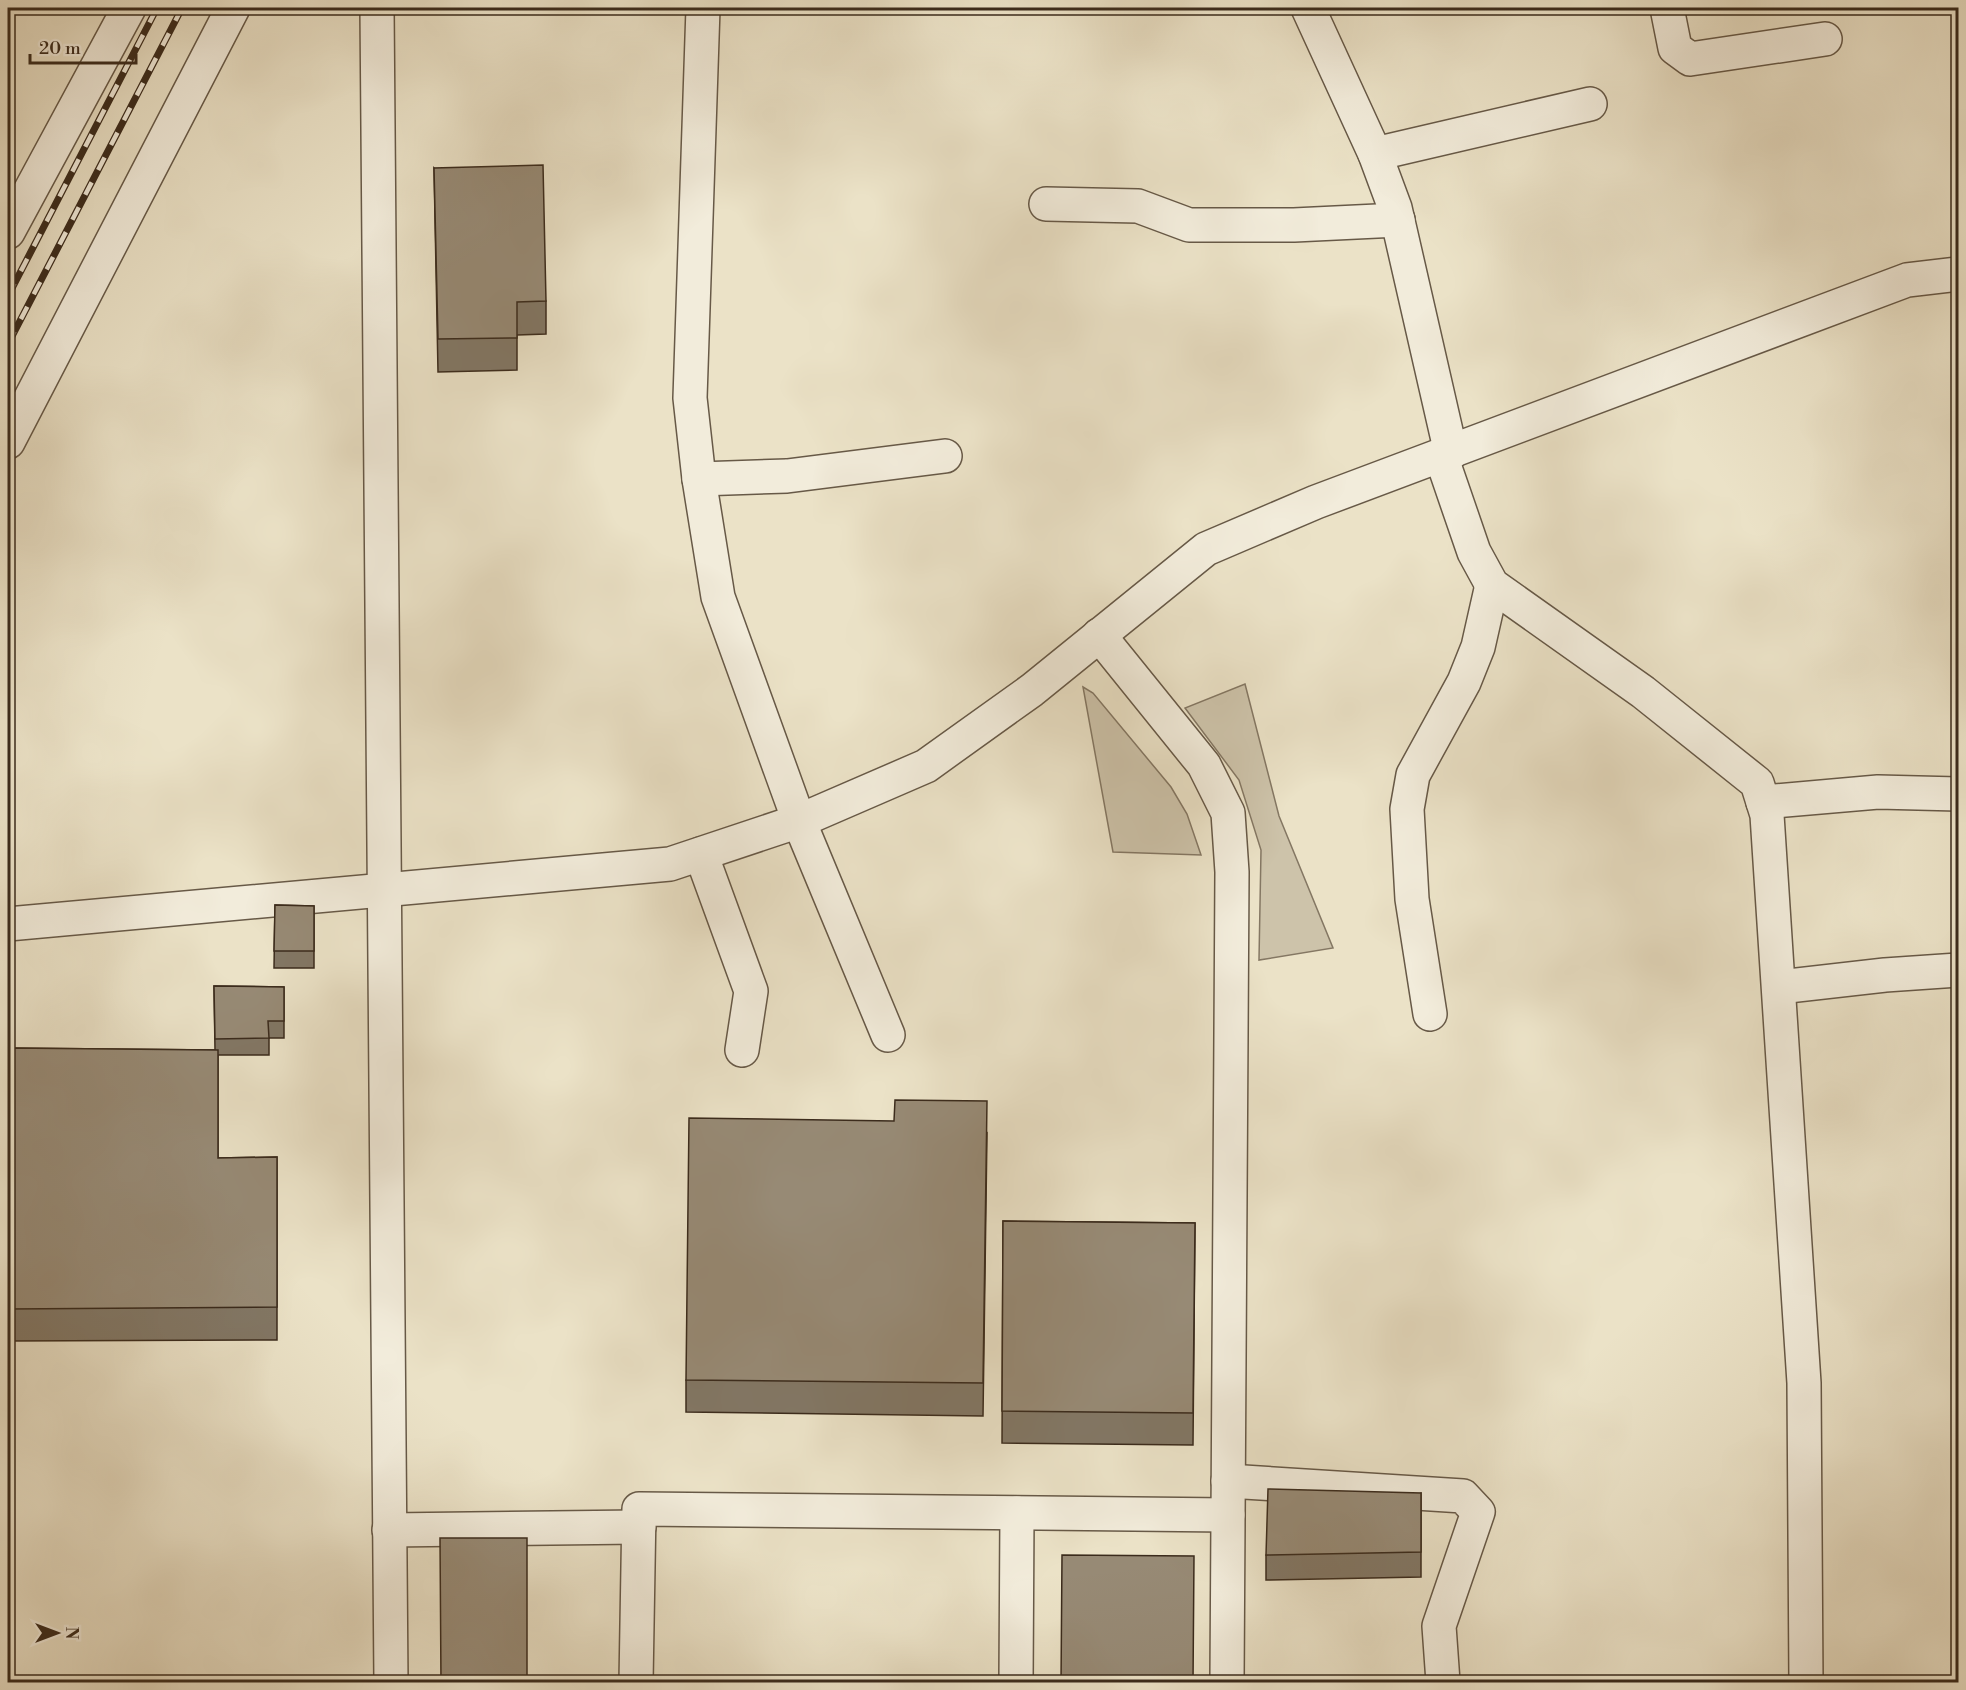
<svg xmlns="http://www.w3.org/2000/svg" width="1966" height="1690" viewBox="0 0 1966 1690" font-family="'Libre Bodoni',serif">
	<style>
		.green { fill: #cdc3aa; stroke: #847763; stroke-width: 1.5 }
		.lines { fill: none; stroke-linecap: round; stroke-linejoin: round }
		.minor-casing { stroke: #675947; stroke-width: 36 }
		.minor { stroke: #f2ecdb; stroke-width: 33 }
		.rail-casing { stroke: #3b2b1c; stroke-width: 7 }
		.rail { stroke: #f2ecdb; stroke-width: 4.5; stroke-dasharray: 14; stroke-linecap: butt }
		.wall { fill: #827765; stroke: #3b2b1c; stroke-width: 1.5 }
		.building { fill: #978a75; stroke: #3b2b1c; stroke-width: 1.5 }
	</style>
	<rect width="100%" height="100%" fill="#ebe2c7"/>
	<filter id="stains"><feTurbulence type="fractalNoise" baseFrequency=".00333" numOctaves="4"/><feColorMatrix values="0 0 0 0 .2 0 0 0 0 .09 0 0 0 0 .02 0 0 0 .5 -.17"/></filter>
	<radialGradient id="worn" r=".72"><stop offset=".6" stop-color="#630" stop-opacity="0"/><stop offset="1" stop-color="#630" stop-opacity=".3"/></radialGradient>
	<g class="green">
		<path d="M1245 684 1279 816 1333 948 1259 960 1261 850 1239 780 1185 708Z"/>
		<path d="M1083 687 1093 693 1171 787 1187 814 1201 855 1113 852Z"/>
	</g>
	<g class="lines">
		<defs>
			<g id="minor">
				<path d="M377 8 391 1682"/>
				<path d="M703 8 690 398 699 479 718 597 799 821 888 1035"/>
				<path d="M1308 8 1375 154 1395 208 1451 453"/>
				<path d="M1667 8 1675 48 1690 59 1825 39"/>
				<path d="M1375 154 1590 104"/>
				<path d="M1046 204 1138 206 1189 225H1294L1398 220"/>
				<path d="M8 232 129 8"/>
				<path d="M8 442 233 8"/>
				<path d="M1441 456 1474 552 1492 585 1643 692 1757 783 1767 815 1804 1383 1806 1682"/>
				<path d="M699 479 787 476 945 456"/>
				<path d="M1099 635 1204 765 1228 813 1232 872 1227 1682"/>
				<path d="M1763 802 1878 792 1958 794"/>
				<path d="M701 854 751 991 742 1050"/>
				<path d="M8 924 670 864 799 821 926 766 1032 690 1206 549 1316 502 1907 280 1958 274"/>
				<path d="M1779 987 1885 975 1958 970"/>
				<path d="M1430 1014 1412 899 1407 809 1413 775 1464 682 1478 647 1492 585"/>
				<path d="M1228 1481 1463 1496 1478 1512 1439 1626 1443 1682"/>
				<path d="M389 1530 639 1527"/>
				<path d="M636 1682 639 1509 1228 1515"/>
				<path d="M1016 1682 1017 1513"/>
			</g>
		</defs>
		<use href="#minor" class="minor-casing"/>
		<use href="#minor" class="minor"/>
		<defs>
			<g id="rail">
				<path d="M8 296 157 8"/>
				<path d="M8 344 182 8"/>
			</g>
		</defs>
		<use href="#rail" class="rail-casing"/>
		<use href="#rail" class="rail"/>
	</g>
	<g class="wall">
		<path d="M434 168 546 301V334L517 335V370L438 372Z"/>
		<path d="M275 905 314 906V968H274Z"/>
		<path d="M214 986 284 987V1038H269V1055H218V1158L277 1157V1340L8 1341V1048L215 1050Z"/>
		<path d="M987 1133 983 1416 686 1412V1380Z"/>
		<path d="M1003 1221 1195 1223 1193 1445 1002 1443Z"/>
		<path d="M1421 1493V1577L1266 1580V1555Z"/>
	</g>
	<g class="building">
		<path d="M543 165 546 301 517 302V338L438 339 434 168Z"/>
		<path d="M275 905 314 906V951H274Z"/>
		<path d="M214 986 284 987V1021H268L269 1038 215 1039Z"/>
		<path d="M8 1048 218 1050V1158L277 1157V1307L8 1309Z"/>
		<path d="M895 1100 987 1101 983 1383 686 1380 689 1118 894 1121Z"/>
		<path d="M1003 1221 1195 1223 1193 1413 1002 1411Z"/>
		<path d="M1268 1489 1421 1493V1552L1266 1555Z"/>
		<path d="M440 1538H527V1683H441Z"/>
		<path d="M1062 1555 1194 1556 1193 1683H1061Z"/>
	</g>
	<rect width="1966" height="1690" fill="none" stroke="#ebe2c7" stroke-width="30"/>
	<rect x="9" y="9" width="1948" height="1672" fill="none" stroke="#3b2b1c" stroke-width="3"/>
	<rect x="15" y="15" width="1936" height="1660" fill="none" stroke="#3b2b1c" stroke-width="1.5"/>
	<g transform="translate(57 1633) rotate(90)" stroke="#f2ecdb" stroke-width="4.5" paint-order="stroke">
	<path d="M0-4.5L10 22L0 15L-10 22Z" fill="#3b2b1c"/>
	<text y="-9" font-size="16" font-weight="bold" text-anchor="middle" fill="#3b2b1c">N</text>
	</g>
	<path d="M30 54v9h106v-9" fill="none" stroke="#3b2b1c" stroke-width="3"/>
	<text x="39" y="54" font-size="18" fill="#3b2b1c" stroke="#f2ecdb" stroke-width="4.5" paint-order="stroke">20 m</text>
	<rect width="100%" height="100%" filter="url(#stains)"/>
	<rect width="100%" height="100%" fill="url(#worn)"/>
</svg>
